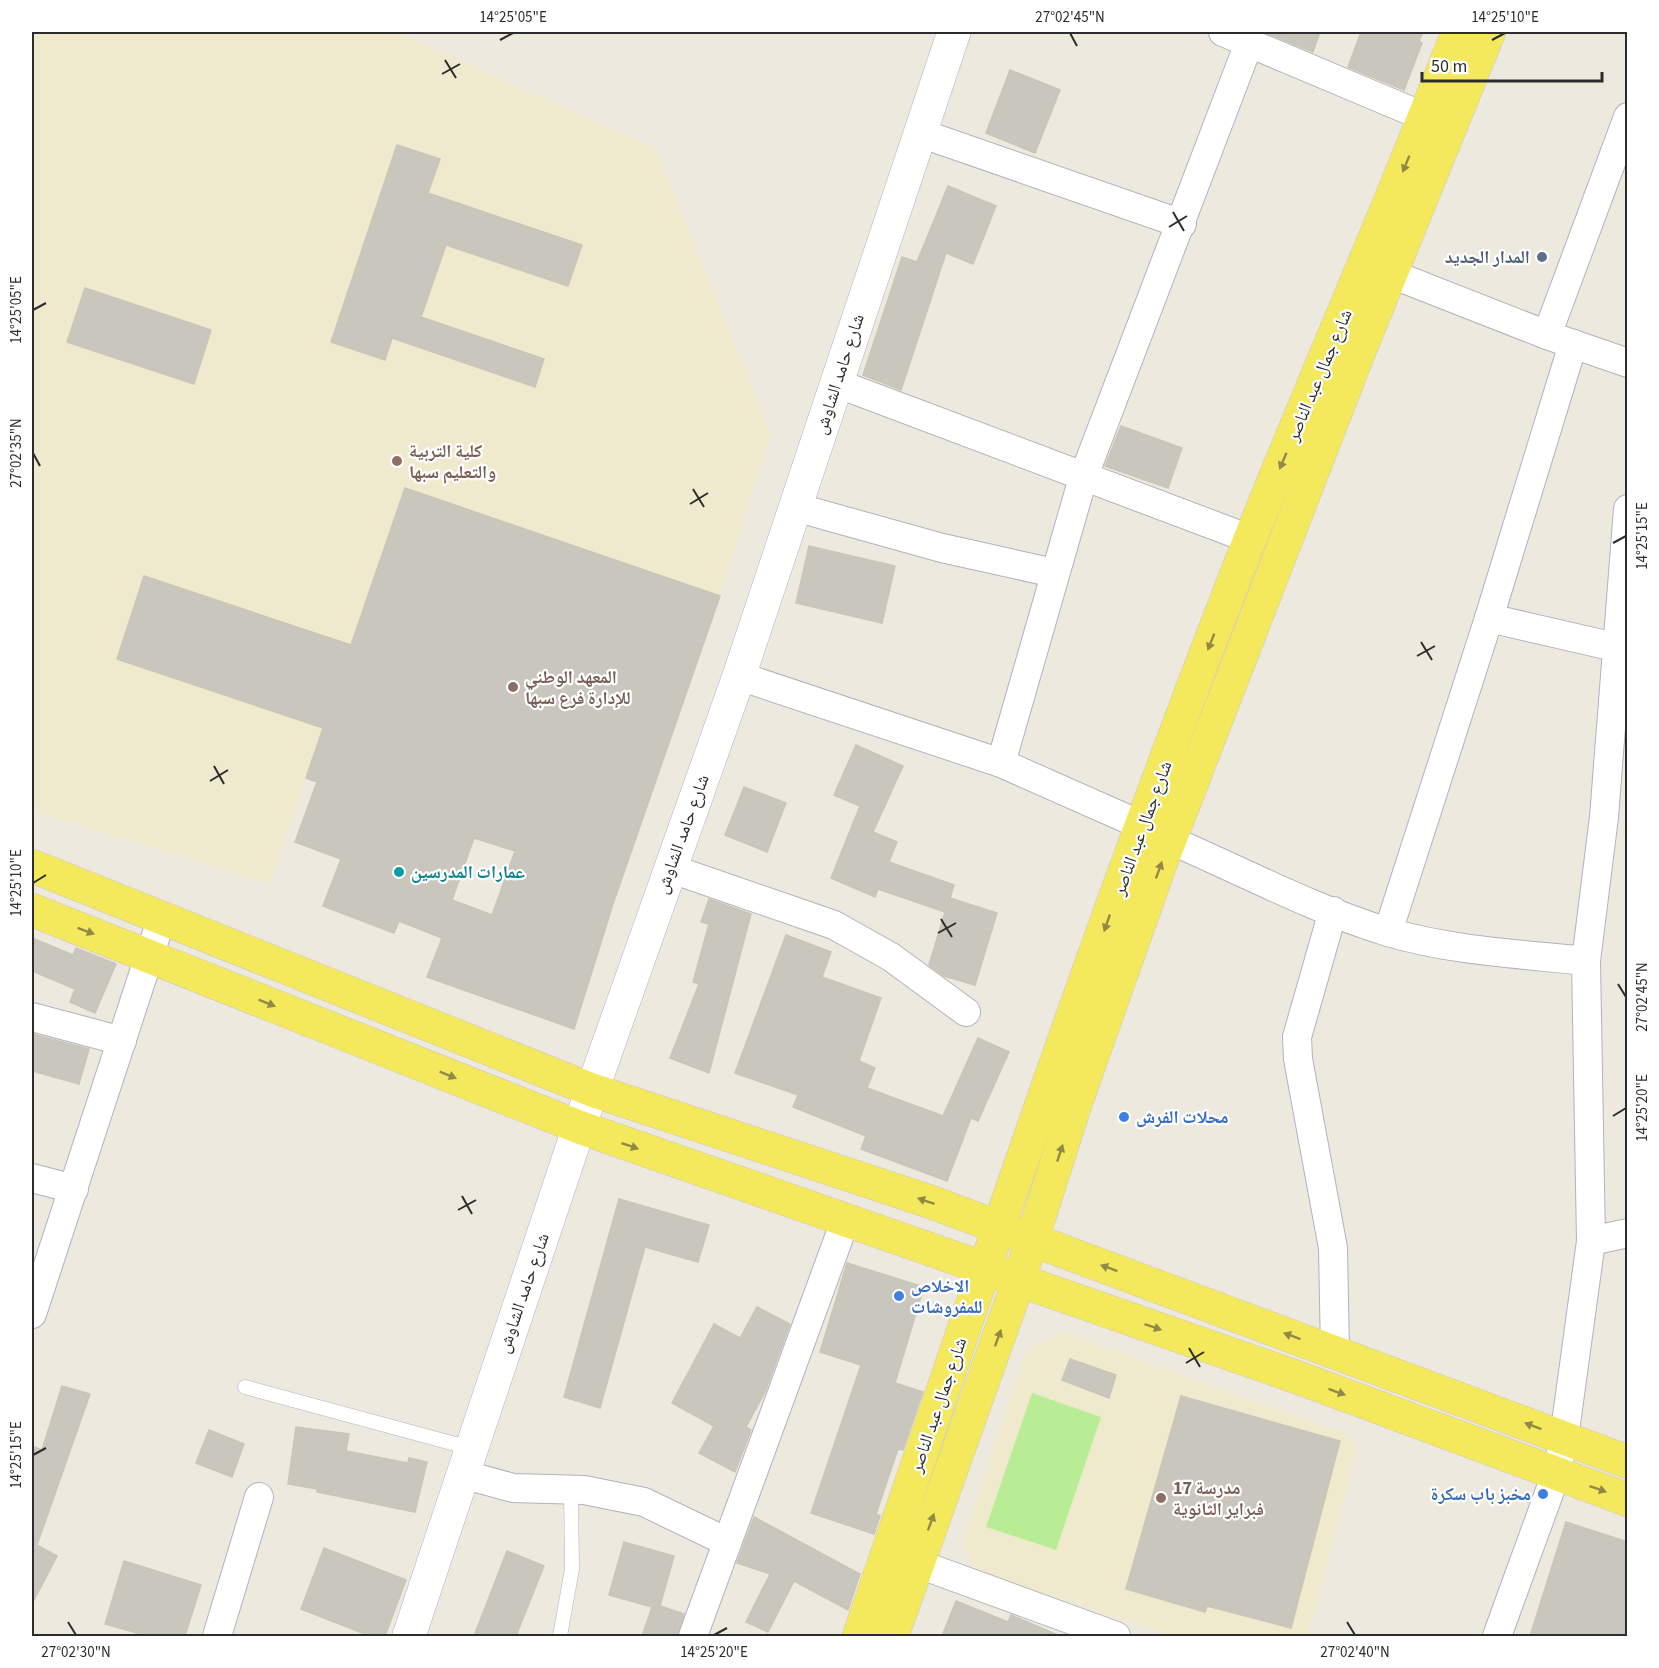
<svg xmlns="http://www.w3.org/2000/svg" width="1659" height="1668" viewBox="0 0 1659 1668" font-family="'Source Sans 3','Noto Naskh Arabic',sans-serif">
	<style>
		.education { fill: #efeacd }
		.pitch { fill: #b9ed95 }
		.building { fill: #c9c6bd; stroke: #c9c6b7; stroke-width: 1.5; fill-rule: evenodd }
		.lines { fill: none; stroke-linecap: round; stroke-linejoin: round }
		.service-casing { stroke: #b2b2bf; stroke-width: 15 }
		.minor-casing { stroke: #b2b2bf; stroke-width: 30 }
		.tertiary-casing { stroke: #b2b2bf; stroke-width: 34 }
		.primary-casing { stroke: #c8c8c8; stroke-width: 34 }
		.service { stroke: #fff; stroke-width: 14 }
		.minor { stroke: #fff; stroke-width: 28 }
		.tertiary { stroke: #fff; stroke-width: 33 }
		.primary { stroke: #f4e95c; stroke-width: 33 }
		.oneway { fill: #908a44 }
		.ticks { fill: none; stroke: #2c2c2c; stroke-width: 2 }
		.service-dot { fill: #5c6f8a; stroke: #fff; stroke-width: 2 }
		.education-dot { fill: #8d6e63; stroke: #fff; stroke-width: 2 }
		.culture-dot { fill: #0f9aa8; stroke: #fff; stroke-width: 2 }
		.shop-dot { fill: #3f7fe0; stroke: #fff; stroke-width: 2 }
		.labels { text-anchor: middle; stroke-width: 4.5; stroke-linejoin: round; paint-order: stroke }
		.service-label { font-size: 18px; font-weight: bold; fill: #4e5e75; stroke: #fff; text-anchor: end }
		.street-label { font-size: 18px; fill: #2c2c2c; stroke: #fff }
		.education-label { font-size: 18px; font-weight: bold; fill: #785e54; stroke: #fff; text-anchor: start }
		.culture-label { font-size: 18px; font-weight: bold; fill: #0d838f; stroke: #fff; text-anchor: start }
		.shop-label { font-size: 18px; font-weight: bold; fill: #366cbe; stroke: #fff; text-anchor: start }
		.neatline { fill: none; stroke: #2c2c2c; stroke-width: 2 }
		.ticks-label { font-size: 15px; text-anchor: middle; fill: #2c2c2c }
	</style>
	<rect width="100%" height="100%" fill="#eee9de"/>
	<g class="education">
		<path d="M32 32H396L655 148 771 434 720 596 371 588 270 884 32 811Z"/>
		<path d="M1063 1332 1350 1435 1357 1450 1308 1636H1172L975 1571 962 1545 1026 1351Z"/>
	</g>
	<path class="pitch" d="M1032 1393 1101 1417 1056 1550 986 1527Z"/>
	<g class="building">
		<path d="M1264 32H1320L1313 52Z"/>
		<path d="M1361 32H1423L1419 41 1422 43 1404 90 1348 67Z"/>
		<path d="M1010 70 1060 90 1035 153 986 133Z"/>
		<path d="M397 145 440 159 428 193 582 245 568 286 446 245 421 317 544 359 535 387 392 338 385 360 331 342Z"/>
		<path d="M948 186 996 206 973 264 946 253 901 390 863 375 902 257 917 262Z"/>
		<path d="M85 288 211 330 194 384 67 342Z"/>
		<path d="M1121 426 1182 448 1168 488 1105 466Z"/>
		<path d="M405 488 720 596 613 904 574 1029 427 977 442 938 399 921 394 933 323 906 341 859 295 842 317 782 306 778 323 728 117 659 144 576 351 645ZM474 838 515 851 492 915 452 900Z"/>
		<path d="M809 546 895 566 882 623 796 603Z"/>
		<path d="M856 745 903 766 873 832 897 842 889 862 954 885 950 898 997 913 975 985 944 976 929 965 949 899 945 912 878 889 875 897 831 878 860 806 834 795Z"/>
		<path d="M744 787 786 803 767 852 725 835Z"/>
		<path d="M709 899 751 914 709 1073 670 1058 699 984 693 982 709 924 701 922Z"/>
		<path d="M786 935 831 952 822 977 881 998 859 1061 875 1068 867 1088 943 1116 978 1038 1009 1052 978 1121 971 1118 947 1181 861 1149 866 1136 793 1107 798 1095 735 1073Z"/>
		<path d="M32 938 73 955 76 948 116 964 95 1013 70 1002 75 989 32 971Z"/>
		<path d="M32 1034 89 1049 79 1084 32 1071Z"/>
		<path d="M619 1199 709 1225 698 1262 645 1247 600 1408 564 1397Z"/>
		<path d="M847 1263 924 1287 895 1383 923 1392 903 1450 898 1449 876 1514 880 1516 874 1534 811 1513 861 1365 820 1352Z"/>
		<path d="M757 1307 790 1324 765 1392 746 1427 751 1430 735 1472 699 1453 714 1426 672 1403 714 1324 740 1338Z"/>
		<path d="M1070 1359 1116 1375 1109 1398 1062 1380Z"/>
		<path d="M62 1386 90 1394 37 1545 57 1556 32 1604V1446L42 1450Z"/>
		<path d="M1181 1396 1340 1441 1291 1628 1207 1606 1205 1612 1126 1589Z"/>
		<path d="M296 1427 349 1434 346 1451 408 1463 409 1458 427 1462 415 1512 317 1492V1489L288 1484Z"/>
		<path d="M209 1430 244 1444 232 1477 196 1463Z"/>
		<path d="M754 1517 860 1574 848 1610 794 1581 768 1632 746 1622 770 1574 737 1563Z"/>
		<path d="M1566 1522 1628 1542V1636H1530Z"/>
		<path d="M624 1542 674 1556 660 1606 684 1614 677 1636H642L652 1607 609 1595Z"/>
		<path d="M324 1548 406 1580 385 1636H370L301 1609Z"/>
		<path d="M507 1551 544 1566 516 1636H474Z"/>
		<path d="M124 1561 201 1585 185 1636H148L105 1624Z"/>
		<path d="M956 1601 1008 1622 1011 1615 1060 1636H942Z"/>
	</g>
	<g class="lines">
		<defs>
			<g id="service">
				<path d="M245 1387 470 1448"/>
				<path d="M560 1636 572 1569 571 1489"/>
			</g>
			<g id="minor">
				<path d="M1223 32 1425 117"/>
				<path d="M920 133 1182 224"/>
				<path d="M1371 266 1547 335 1628 363"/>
				<path d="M1547 335 1628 117"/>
				<path d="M836 383 1250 539"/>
				<path d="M795 507 942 548 1054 573"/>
				<path d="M1489 618 1573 344"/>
				<path d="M739 676 1001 763 1141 825"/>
				<path d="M1001 763 1083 478 1249 43"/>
				<path d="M1170 840C1242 871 1313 909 1388 932 1452 951 1521 954 1586 961"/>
				<path d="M669 868 834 925 891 957 966 1012"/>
				<path d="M1333 911 1297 1037 1298 1059 1333 1248 1335 1352"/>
				<path d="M1388 932 1489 618 1615 647 1628 660"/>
				<path d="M32 1017 122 1041"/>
				<path d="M32 1178 74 1189"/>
				<path d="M1591 1241 1628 1233"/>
				<path d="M32 1314 162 917"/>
				<path d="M462 1474 513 1488 584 1490 644 1502 727 1542"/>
				<path d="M916 1563 1116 1636"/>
				<path d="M217 1636 259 1497"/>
				<path d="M693 1636 845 1221"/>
				<path d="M1497 1636 1556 1474 1564 1438 1591 1241 1586 961 1604 817 1628 509"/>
			</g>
			<path id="tertiary" d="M409 1636 579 1127 739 676 954 32"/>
			<g id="primary">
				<path d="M32 866 592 1090 931 1202 1628 1462"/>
				<path d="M32 910 579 1127 1302 1379 1628 1500"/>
				<path d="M859 1636C984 1270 1107 902 1249 542 1317 371 1392 203 1458 32"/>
				<path d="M892 1636 1019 1280 1076 1102 1160 865 1357 357 1489 32"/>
			</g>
		</defs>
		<use href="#service" class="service-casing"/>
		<use href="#minor" class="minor-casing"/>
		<use href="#tertiary" class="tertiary-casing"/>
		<use href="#primary" class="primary-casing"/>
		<use href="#service" class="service"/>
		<use href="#minor" class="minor"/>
		<use href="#tertiary" class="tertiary"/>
		<use href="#primary" class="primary"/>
	</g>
	<defs><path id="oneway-solid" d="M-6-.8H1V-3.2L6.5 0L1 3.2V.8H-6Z" transform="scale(1.5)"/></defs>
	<g class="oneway">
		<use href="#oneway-solid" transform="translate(1406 164) rotate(112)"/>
		<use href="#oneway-solid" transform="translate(1283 461) rotate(113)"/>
		<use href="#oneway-solid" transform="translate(1211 642) rotate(111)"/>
		<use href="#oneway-solid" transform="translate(1159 870) rotate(-70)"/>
		<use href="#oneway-solid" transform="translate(1107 923) rotate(109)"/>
		<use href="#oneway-solid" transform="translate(86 931) rotate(21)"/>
		<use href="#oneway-solid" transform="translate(267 1003) rotate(22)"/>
		<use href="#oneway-solid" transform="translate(448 1075) rotate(22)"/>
		<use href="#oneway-solid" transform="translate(630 1146) rotate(19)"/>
		<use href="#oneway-solid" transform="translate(1060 1153) rotate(-72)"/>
		<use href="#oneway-solid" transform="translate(926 1201) rotate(-161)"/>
		<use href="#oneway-solid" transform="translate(1109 1268) rotate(-160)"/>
		<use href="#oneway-solid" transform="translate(1153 1327) rotate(19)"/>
		<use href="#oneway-solid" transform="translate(1292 1336) rotate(-160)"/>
		<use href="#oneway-solid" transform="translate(998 1338) rotate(-70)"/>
		<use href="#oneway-solid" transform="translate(1337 1392) rotate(20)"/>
		<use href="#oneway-solid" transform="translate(1533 1426) rotate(-159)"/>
		<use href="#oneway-solid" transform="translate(1598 1489) rotate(19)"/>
		<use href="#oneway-solid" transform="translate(931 1522) rotate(-70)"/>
	</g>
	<path class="ticks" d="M1070 33 1077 46M500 40 513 33M1492 40 1505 33M445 60 456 78M442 74 460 64M1173 212 1184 231M1169 227 1187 216M33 310 46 303M33 453 40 466M693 489 704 507M690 504 708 493M1613 543 1626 536M1421 642 1432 660M1417 656 1435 646M214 766 224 784M210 781 228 770M33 883 46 875M941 919 952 937M938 933 956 923M1618 984 1626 997M1613 1116 1626 1108M462 1196 472 1214M458 1210 476 1200M1189 1348 1200 1367M1186 1363 1204 1352M33 1455 46 1448M68 1622 76 1635M1347 1622 1355 1635M714 1635 727 1628"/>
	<circle class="service-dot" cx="1542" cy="257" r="6"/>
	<g class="education-dot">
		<circle cx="397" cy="461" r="6"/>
		<circle cx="513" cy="687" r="6"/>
		<circle cx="1161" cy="1498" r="6"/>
	</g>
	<circle class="culture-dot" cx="399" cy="872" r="6"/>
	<g class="shop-dot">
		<circle cx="1124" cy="1117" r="6"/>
		<circle cx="899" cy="1296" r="6"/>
		<circle cx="1543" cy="1494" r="6"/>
	</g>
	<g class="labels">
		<g class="service-label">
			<text x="1530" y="263">المدار الجديد</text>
		</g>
		<g class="street-label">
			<text transform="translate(839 374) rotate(-72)" y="6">شارع حامد الشاوش</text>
			<text transform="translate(1319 375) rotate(-67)" y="6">شارع جمال عبد الناصر</text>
			<text transform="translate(1142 828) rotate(-70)" y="6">شارع جمال عبد الناصر</text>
			<text transform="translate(682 834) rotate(-70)" y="6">شارع حامد الشاوش</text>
			<text transform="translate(523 1293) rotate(-71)" y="6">شارع حامد الشاوش</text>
			<text transform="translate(938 1405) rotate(-71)" y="6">شارع جمال عبد الناصر</text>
		</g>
		<g class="education-label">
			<text x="409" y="457">كلية التربية<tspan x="409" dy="21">والتعليم سبها</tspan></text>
			<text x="525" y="683">المعهد الوطني<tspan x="525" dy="21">للإدارة فرع سبها</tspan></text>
			<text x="1173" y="1494">مدرسة 17<tspan x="1173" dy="21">فبراير الثانوية</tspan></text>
		</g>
		<g class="culture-label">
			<text x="411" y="878">عمارات المدرسين</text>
		</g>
		<g class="shop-label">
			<text x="1136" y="1123">محلات الفرش</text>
			<text x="911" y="1292">الاخلاص<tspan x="911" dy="21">للمفروشات</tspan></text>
			<text x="1531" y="1500" text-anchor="end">مخبز باب سكرة</text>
		</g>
	</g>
	<rect width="1659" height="1668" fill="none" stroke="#ffffff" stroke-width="66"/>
	<path d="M1422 72v9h180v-9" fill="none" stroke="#2c2c2c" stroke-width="3"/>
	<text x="1431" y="72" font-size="18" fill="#2c2c2c" stroke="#ffffff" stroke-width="4.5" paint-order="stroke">50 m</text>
	<rect x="33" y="33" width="1593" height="1602" class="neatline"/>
	<g class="ticks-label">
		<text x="513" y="22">14°25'05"E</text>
		<text x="1070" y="22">27°02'45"N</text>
		<text x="1505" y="22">14°25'10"E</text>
		<text transform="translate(16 310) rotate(-90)" y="5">14°25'05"E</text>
		<text transform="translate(16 453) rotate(-90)" y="5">27°02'35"N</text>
		<text transform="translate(1642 536) rotate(-90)" y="5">14°25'15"E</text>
		<text transform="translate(16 883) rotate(-90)" y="5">14°25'10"E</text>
		<text transform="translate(1642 997) rotate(-90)" y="5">27°02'45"N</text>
		<text transform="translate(1642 1108) rotate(-90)" y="5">14°25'20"E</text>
		<text transform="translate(16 1455) rotate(-90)" y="5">14°25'15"E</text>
		<text x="76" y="1657">27°02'30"N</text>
		<text x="714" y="1657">14°25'20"E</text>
		<text x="1355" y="1657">27°02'40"N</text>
	</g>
</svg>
